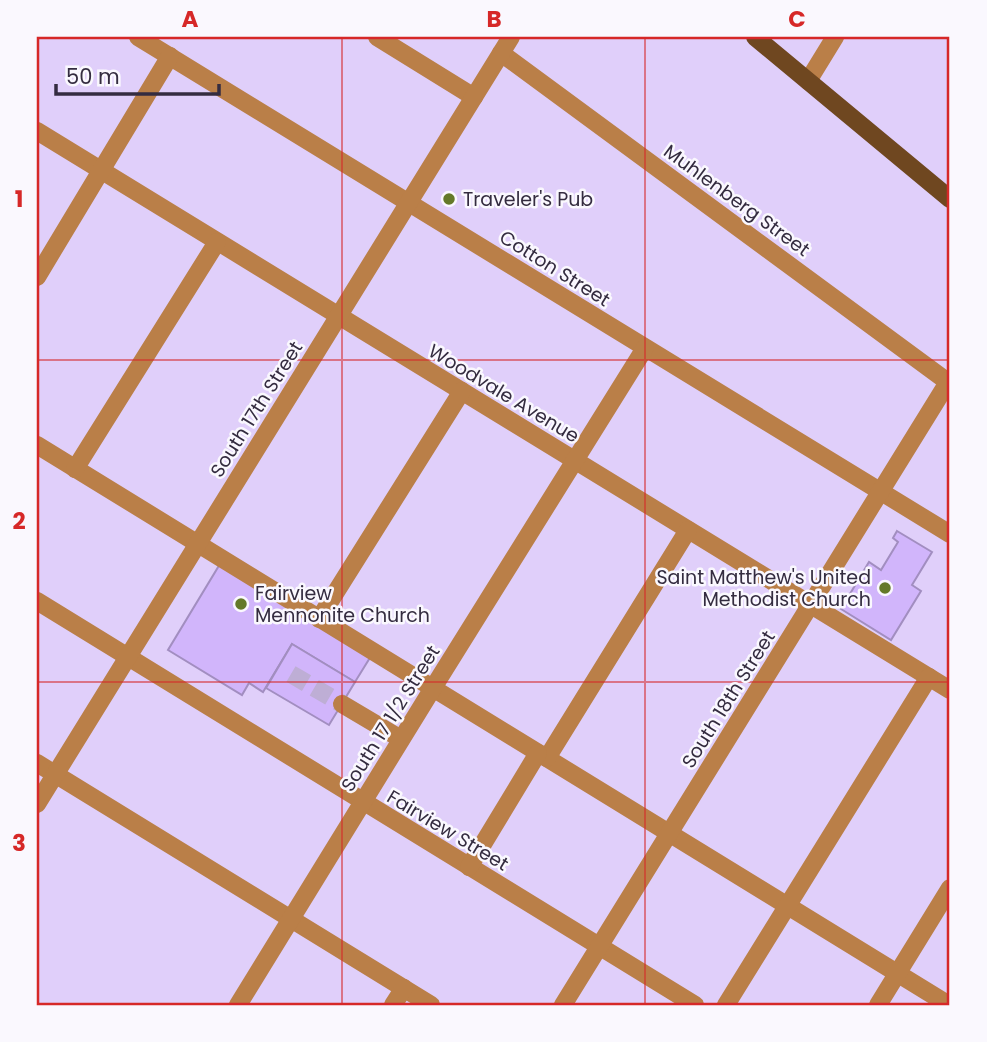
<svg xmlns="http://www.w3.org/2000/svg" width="987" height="1042" viewBox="0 0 987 1042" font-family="Poppins,sans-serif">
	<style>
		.building { fill: #d1b5fb; stroke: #a28ec0; stroke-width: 2 }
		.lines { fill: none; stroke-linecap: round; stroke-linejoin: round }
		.minor-tunnel { stroke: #beaed5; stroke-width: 18; stroke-dasharray: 18 9; stroke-linecap: butt }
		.minor { stroke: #ba7f48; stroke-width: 18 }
		.major { stroke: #6f4720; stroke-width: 18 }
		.grid { fill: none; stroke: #d62828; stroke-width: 2; stroke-opacity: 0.55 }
		.poi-dot { fill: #647929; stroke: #faf8fe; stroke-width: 2.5 }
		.labels { text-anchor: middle; stroke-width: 5; stroke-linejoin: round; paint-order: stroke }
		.poi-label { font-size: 19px; fill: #342c40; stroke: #faf8fe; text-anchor: start }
		.street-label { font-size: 19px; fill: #342c40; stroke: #faf8fe }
		.neatline { fill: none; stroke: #d62828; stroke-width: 2.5 }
		.grid-label { font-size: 23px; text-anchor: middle; font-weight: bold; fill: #d62828 }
	</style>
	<rect width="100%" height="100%" fill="#e0cffa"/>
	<g class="building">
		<path d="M897 531 932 552 912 585 921 591 891 640 841 609 869 562 881 570 898 542 893 538Z"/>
		<path d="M220 564 371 656 355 682 292 644 263 692 249 683 242 695 168 650Z"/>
		<path d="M292 644 355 682 329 725 266 688Z"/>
	</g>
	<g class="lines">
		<path class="minor-tunnel" d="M291 674 342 704"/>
		<g class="minor">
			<path d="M138 37 950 534"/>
			<path d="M377 37 474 97"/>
			<path d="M501 53 948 382"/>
			<path d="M808 81 835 37"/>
			<path d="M37 131 950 690"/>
			<path d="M37 277 170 56"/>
			<path d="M37 445 949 1005"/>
			<path d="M75 469 217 242"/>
			<path d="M37 601 695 1005"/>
			<path d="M319 619 462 391"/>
			<path d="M342 704 401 739"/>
			<path d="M547 758 688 530"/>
			<path d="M37 763 431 1005"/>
			<path d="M37 804 511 37"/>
			<path d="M469 867 538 753"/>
			<path d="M238 1005 433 688 645 348"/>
			<path d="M393 1005 404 988"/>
			<path d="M563 1005 950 379"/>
			<path d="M726 1005 929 677"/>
			<path d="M878 1005 950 888"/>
		</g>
		<path class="major" d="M755 37 950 199"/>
	</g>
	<path class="grid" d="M342 37V1005M645 37V1005M37 360H950M37 682H950"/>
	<g class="poi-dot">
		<circle cx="449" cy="199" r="7"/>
		<circle cx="885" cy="588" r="7"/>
		<circle cx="241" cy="604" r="7"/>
	</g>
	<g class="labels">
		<g class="poi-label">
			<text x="463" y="206">Traveler's Pub</text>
			<text x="871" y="584" text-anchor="end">Saint Matthew's United<tspan x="871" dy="22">Methodist Church</tspan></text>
			<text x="255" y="600">Fairview<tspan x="255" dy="22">Mennonite Church</tspan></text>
		</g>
		<g class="street-label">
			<text transform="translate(737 200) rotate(36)" y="7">Muhlenberg Street</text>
			<text transform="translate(555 268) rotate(32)" y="7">Cotton Street</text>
			<text transform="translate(504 393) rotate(31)" y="7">Woodvale Avenue</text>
			<text transform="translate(256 409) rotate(-58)" y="7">South 17th Street</text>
			<text transform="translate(728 699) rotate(-58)" y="7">South 18th Street</text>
			<text transform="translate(390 718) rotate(-58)" y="7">South 17 1/2 Street</text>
			<text transform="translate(448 830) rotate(31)" y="7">Fairview Street</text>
		</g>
	</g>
	<rect width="987" height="1042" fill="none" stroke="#faf8fe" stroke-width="77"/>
	<path d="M56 84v10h163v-10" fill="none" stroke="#342c40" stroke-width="3.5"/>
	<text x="66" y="84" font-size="21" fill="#342c40" stroke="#faf8fe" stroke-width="5" paint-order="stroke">50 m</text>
	<rect x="38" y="38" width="910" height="966" class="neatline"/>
	<g class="grid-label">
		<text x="190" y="27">A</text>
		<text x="494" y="27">B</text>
		<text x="797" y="27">C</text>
		<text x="19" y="207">1</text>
		<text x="19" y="529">2</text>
		<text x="19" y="851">3</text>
	</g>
</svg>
